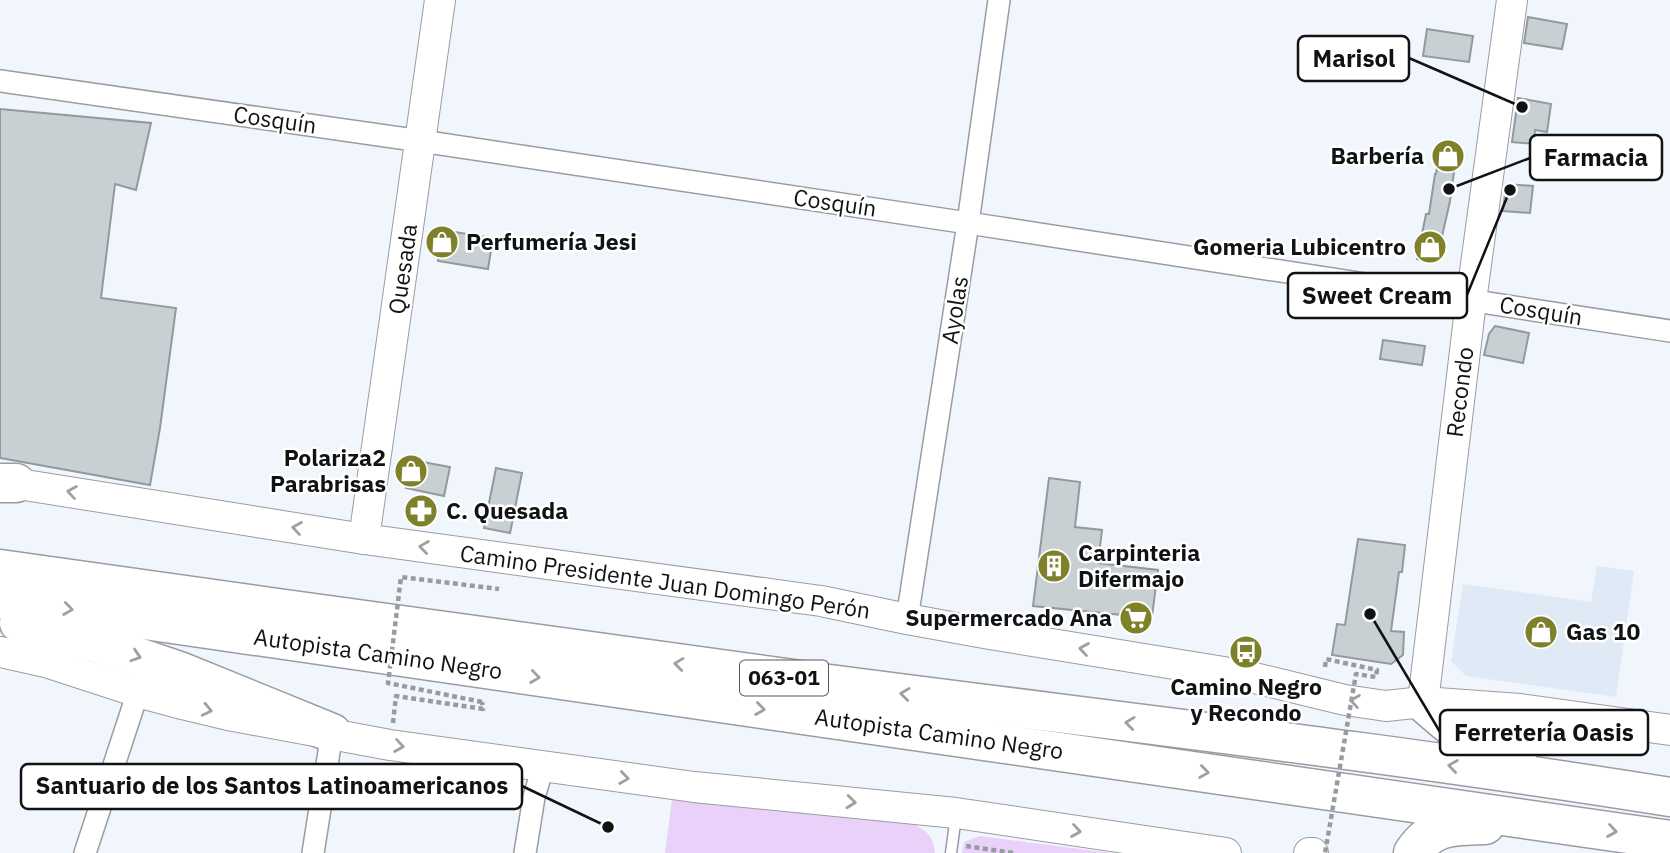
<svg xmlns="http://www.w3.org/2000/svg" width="1670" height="853" viewBox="0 0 1670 853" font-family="'IBM Plex Sans',sans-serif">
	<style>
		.built { fill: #e0e9f6 }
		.green { fill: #ead1f9 }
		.building { fill: #c8d0d4; stroke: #929a9e; stroke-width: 2 }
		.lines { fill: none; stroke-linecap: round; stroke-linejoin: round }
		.lane-casing { stroke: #999da3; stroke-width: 13 }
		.street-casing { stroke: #999da3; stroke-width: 24 }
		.secondary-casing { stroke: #999da3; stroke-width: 32 }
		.highway-casing { stroke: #999da3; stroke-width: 41 }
		.path { stroke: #989ca0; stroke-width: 4.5; stroke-dasharray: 5 3.5; stroke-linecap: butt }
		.lane { stroke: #fff; stroke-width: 10 }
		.street { stroke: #fff; stroke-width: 21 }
		.secondary { stroke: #fff; stroke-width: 30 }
		.highway { stroke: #fff; stroke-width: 38 }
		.path-bridge { stroke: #989ca0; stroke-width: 4.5; stroke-dasharray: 5 3.5; stroke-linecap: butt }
		.oneway { stroke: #9fa0a1 }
		.labels { text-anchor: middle; stroke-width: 5; stroke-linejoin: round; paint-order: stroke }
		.shield { fill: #fff; stroke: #58595a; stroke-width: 2 }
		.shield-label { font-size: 21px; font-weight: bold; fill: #101214 }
		.street-label { font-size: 23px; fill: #101214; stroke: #fff }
		.poi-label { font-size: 23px; font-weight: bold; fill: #101214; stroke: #fff; text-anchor: end }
		.leader { fill: none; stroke: #101214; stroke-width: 2.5 }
		.callout-dot { fill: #101214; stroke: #fff; stroke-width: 2.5 }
		.callout { fill: #fff; stroke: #101214; stroke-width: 2.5 }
		.callout-label { font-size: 24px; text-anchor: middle; font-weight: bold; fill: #101214 }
	</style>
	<rect width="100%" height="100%" fill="#f1f6fc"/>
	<path class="built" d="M1597 566 1634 571 1616 697 1466 676 1451 661 1463 584 1591 602Z"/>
	<g class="green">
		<path d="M672 800 910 823C927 830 932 834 935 853H665Z"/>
		<path d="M979 836 1111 853H962L964 842Z"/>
	</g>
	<g class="building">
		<path d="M1528 17 1567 24 1562 49 1524 43Z"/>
		<path d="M1427 29 1473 36 1469 62 1423 56Z"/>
		<path d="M1518 98 1551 104 1547 132 1535 130 1534 144 1512 142Z"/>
		<path d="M0 109 151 123 136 190 115 184 101 298 176 308 160 428 150 485 0 458Z"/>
		<path d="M1440 148 1457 150 1450 201 1438 254V256L1429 262 1417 259 1426 214H1429L1435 174H1436Z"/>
		<path d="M1506 184 1533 186 1530 213 1503 211Z"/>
		<path d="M442 230 493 238 488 269 438 261Z"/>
		<path d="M1495 326 1529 333 1523 363 1484 355 1489 334Z"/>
		<path d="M1383 340 1425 346 1422 365 1380 359Z"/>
		<path d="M412 460 450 467 444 496 406 488Z"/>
		<path d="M496 468 522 473 510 533 484 528Z"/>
		<path d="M1049 478 1080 482 1075 527 1102 530 1098 563 1158 570 1151 624 1121 620 1122 615 1033 606Z"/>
		<path d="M1358 539 1405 545 1402 572H1399L1391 631 1404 632 1403 655 1391 664 1332 655 1337 624 1345 625Z"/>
	</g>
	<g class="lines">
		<defs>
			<path id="lane" d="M951 853 956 816"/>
			<g id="street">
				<path d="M0 81 421 141 968 223 1670 331"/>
				<path d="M907 619 968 223 999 0"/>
				<path d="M85 853 138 692"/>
				<path d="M313 853 332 733"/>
				<path d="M525 853 534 797 543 767"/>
			</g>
			<g id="secondary">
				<path d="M0 481 364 539 821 601 907 619 984 633 1242 675 1345 700 1386 706 1423 702 1520 709 1670 730"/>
				<path d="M364 539 440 0"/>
				<path d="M0 652 46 662 138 692 182 704 228 715 390 745 694 787 956 813 1226 853"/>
				<path d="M1423 702 1471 301 1512 0"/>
				<path d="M1309 853H1313"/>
			</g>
			<g id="highway">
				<path d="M0 483H16"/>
				<path d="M0 569C274 607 548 647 822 683 1105 720 1389 752 1670 797"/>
				<path d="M0 599 1670 840"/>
				<path d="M19 623 91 641 182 672 332 733"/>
				<path d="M1423 702C1454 730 1478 749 1518 763"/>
				<path d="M1413 853C1432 824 1454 826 1485 825"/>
			</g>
		</defs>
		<use href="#lane" class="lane-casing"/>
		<use href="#street" class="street-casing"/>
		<use href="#secondary" class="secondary-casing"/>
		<use href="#highway" class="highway-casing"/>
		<g class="path">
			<path d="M393 723 396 696 483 709 482 702"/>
			<path d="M966 846 1014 853"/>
		</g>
		<use href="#lane" class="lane"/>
		<use href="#street" class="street"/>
		<use href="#secondary" class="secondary"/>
		<use href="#highway" class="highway"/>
		<g class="path-bridge">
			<path d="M1325 667 1326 659 1377 670 1376 677 1356 674 1325 853"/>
			<path d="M482 702 388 683 401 577 499 589"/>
		</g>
	</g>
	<defs><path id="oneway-chevron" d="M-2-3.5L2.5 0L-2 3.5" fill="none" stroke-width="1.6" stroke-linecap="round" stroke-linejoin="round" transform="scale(1.75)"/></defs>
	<g class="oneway">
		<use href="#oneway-chevron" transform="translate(72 492) rotate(-171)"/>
		<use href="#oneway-chevron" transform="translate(297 528) rotate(-171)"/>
		<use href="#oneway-chevron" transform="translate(424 547) rotate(-172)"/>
		<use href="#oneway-chevron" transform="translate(68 609) rotate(8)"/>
		<use href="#oneway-chevron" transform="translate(1084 649) rotate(-171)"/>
		<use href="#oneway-chevron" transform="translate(136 656) rotate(18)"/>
		<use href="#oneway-chevron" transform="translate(679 664) rotate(-173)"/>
		<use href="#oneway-chevron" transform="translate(535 677) rotate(8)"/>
		<use href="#oneway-chevron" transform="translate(905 694) rotate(-173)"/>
		<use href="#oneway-chevron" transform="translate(1355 701) rotate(-171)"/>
		<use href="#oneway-chevron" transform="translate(760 709) rotate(8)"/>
		<use href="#oneway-chevron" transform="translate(207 710) rotate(13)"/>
		<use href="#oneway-chevron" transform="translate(1130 723) rotate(-173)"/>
		<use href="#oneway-chevron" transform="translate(399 746) rotate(9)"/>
		<use href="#oneway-chevron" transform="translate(1453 766) rotate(-172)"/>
		<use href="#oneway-chevron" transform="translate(1204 772) rotate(8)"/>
		<use href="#oneway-chevron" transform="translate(624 778) rotate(8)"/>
		<use href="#oneway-chevron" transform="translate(851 802) rotate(6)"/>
		<use href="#oneway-chevron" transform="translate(1076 831) rotate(9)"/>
		<use href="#oneway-chevron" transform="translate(1612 831) rotate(9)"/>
	</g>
	<defs>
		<symbol id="shop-disc" viewBox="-11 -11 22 22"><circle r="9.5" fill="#7e802a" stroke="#fff"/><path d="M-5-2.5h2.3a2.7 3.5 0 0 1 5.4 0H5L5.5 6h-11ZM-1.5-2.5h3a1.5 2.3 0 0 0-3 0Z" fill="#fff"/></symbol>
		<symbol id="pharmacy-disc" viewBox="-11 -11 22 22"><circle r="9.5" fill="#7e802a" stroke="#fff"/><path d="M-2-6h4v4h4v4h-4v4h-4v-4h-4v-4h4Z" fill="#fff"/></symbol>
		<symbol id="building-disc" viewBox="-11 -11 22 22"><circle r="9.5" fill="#7e802a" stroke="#fff"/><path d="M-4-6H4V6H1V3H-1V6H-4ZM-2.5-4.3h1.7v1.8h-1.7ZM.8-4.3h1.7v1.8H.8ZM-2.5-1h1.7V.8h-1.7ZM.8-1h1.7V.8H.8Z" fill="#fff"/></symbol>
		<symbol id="supermarket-disc" viewBox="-11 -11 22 22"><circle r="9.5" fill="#7e802a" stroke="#fff"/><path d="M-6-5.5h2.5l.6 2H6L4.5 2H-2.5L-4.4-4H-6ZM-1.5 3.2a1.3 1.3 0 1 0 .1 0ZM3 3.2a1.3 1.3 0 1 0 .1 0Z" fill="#fff"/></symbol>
		<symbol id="bus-disc" viewBox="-11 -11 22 22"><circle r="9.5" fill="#7e802a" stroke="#fff"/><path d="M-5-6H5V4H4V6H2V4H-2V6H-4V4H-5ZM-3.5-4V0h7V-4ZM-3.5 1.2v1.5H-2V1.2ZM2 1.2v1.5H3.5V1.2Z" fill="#fff"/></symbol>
	</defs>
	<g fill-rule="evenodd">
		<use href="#shop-disc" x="1429" y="137" width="38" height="38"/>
		<use href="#shop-disc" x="423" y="223" width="38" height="38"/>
		<use href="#shop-disc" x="1411" y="228" width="38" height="38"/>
		<use href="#shop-disc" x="392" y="452" width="38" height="38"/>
		<use href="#pharmacy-disc" x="402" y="492" width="38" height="38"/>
		<use href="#building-disc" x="1035" y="547" width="38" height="38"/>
		<use href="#supermarket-disc" x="1117" y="599" width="38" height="38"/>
		<use href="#shop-disc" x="1522" y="613" width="38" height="38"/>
		<use href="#bus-disc" x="1227" y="633" width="38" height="38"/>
	</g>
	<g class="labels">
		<rect class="shield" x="740" y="660.5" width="88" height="35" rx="5"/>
		<g class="shield-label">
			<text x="784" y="685">063-01</text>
		</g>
		<g class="street-label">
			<text transform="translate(275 120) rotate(8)" y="8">Cosquín</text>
			<text transform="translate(835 203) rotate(8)" y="8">Cosquín</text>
			<text transform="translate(403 269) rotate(-82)" y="8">Quesada</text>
			<text transform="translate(955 310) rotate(-81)" y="8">Ayolas</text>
			<text transform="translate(1541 311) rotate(9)" y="8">Cosquín</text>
			<text transform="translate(1460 392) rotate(-83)" y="8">Recondo</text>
			<text transform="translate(665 582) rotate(8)" y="8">Camino Presidente Juan Domingo Perón</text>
			<text transform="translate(378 654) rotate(8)" y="8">Autopista Camino Negro</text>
			<text transform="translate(939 734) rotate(8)" y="8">Autopista Camino Negro</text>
		</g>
		<g class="poi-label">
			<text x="1424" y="164">Barbería</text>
			<text x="466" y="250" text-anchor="start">Perfumería Jesi</text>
			<text x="1406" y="255">Gomeria Lubicentro</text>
			<text x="386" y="466">Polariza2<tspan x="386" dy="26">Parabrisas</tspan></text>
			<text x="446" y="519" text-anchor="start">C. Quesada</text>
			<text x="1078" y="561" text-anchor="start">Carpinteria<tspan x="1078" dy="26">Difermajo</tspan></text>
			<text x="1112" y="626">Supermercado Ana</text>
			<text x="1566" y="640" text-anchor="start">Gas 10</text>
			<text x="1246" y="695" text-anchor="middle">Camino Negro<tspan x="1246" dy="26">y Recondo</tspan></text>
		</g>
	</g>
	<path class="leader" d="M1522 107L1409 58M1449 189L1530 158M1510 190L1467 295M1370 614L1440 732M608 827L522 786"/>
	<g class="callout-dot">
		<circle cx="1522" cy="107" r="7"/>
		<circle cx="1449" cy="189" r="7"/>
		<circle cx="1510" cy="190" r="7"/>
		<circle cx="1370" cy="614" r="7"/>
		<circle cx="608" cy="827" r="7"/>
	</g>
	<g class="callout">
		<rect x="1298" y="36" width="111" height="45" rx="7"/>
		<rect x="1530" y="135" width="132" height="45" rx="7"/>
		<rect x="1288" y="273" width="179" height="45" rx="7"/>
		<rect x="1440" y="710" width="208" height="45" rx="7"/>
		<rect x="21" y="764" width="501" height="45" rx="7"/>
	</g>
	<g class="callout-label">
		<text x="1354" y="67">Marisol</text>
		<text x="1596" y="166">Farmacia</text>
		<text x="1377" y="304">Sweet Cream</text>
		<text x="1544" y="741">Ferretería Oasis</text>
		<text x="272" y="794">Santuario de los Santos Latinoamericanos</text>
	</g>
</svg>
